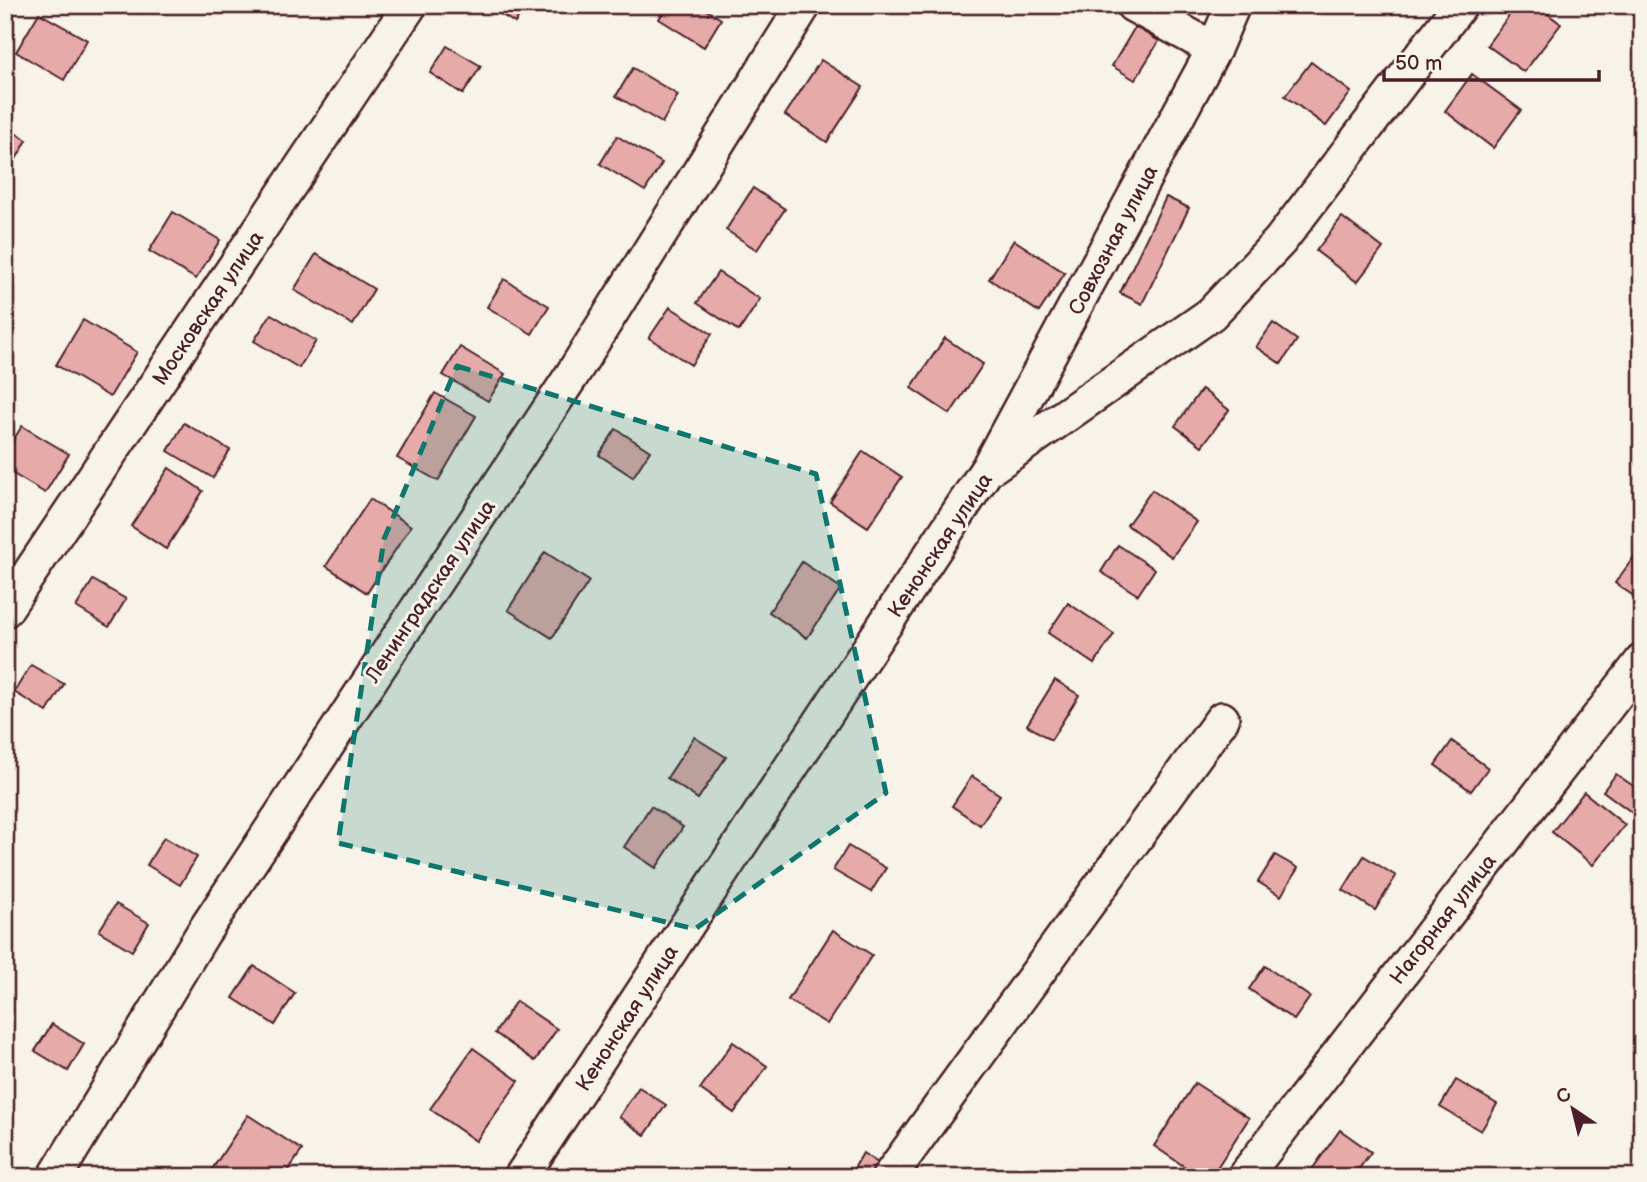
<svg xmlns="http://www.w3.org/2000/svg" width="1647" height="1182" viewBox="0 0 1647 1182" font-family="'Balsamiq Sans',sans-serif">
	<style>
		.building { fill: #e6aba8; stroke: #4a1f2b; stroke-width: 2 }
		.lines { fill: none; stroke-linecap: round; stroke-linejoin: round }
		.street-casing { stroke: #4a1f2b; stroke-width: 38 }
		.street { stroke: #f7f3e8; stroke-width: 33 }
		.marked { fill: #0f766e; fill-opacity: 0.2; stroke: #0f766e; stroke-width: 5; stroke-dasharray: 14 9; stroke-linejoin: round }
		.labels { text-anchor: middle; stroke-width: 6; stroke-linejoin: round; paint-order: stroke }
		.street-label { font-size: 21px; fill: #4a1f2b; stroke: #f7f3e8 }
	</style>
	<rect width="100%" height="100%" fill="#f7f3e8"/>
	<filter id="ink" filterUnits="userSpaceOnUse"><feTurbulence type="fractalNoise" baseFrequency=".0143" numOctaves="2"/><feDisplacementMap in="SourceGraphic" scale="14" xChannelSelector="R" yChannelSelector="G"/><feConvolveMatrix kernelMatrix="1 2 1 2 8 2 1 2 1" color-interpolation-filters="sRGB"/></filter>
	<g filter="url(#ink)">
		<g class="building">
			<path d="M486 5H525L515 23Z"/>
			<path d="M667 5H698L721 19 704 47 659 19Z"/>
			<path d="M1517 5H1536L1561 24 1524 72 1487 45Z"/>
			<path d="M39 13 87 40 64 80 16 52Z"/>
			<path d="M1135 27 1159 41 1135 80 1112 66Z"/>
			<path d="M447 46 481 66 463 94 430 73Z"/>
			<path d="M821 60 863 87 827 142 785 115Z"/>
			<path d="M1311 62 1351 92 1326 126 1285 96Z"/>
			<path d="M633 68 678 95 662 123 616 96Z"/>
			<path d="M1472 74 1521 110 1493 148 1445 111Z"/>
			<path d="M5 127 27 140 5 178Z"/>
			<path d="M617 136 662 163 645 191 600 164Z"/>
			<path d="M753 188 785 209 757 250 726 230Z"/>
			<path d="M1166 197 1189 208 1142 304 1120 293Z"/>
			<path d="M173 212 220 240 196 279 149 251Z"/>
			<path d="M1342 217 1383 248 1357 282 1316 251Z"/>
			<path d="M1014 240 1065 273 1039 312 989 279Z"/>
			<path d="M316 254 374 289 353 325 294 290Z"/>
			<path d="M718 272 760 299 739 331 697 303Z"/>
			<path d="M504 279 549 306 532 334 487 307Z"/>
			<path d="M670 307 712 334 691 365 649 338Z"/>
			<path d="M271 314 316 341 299 368 254 341Z"/>
			<path d="M83 320 137 352 110 397 56 365Z"/>
			<path d="M1273 323 1297 340 1281 364 1256 347Z"/>
			<path d="M945 338 983 364 950 414 911 388Z"/>
			<path d="M460 347 505 374 488 401 443 375Z"/>
			<path d="M1202 389 1229 410 1202 446 1175 426Z"/>
			<path d="M435 393 476 416 438 481 397 458Z"/>
			<path d="M184 423 230 450 213 478 168 451Z"/>
			<path d="M22 426 69 454 45 493 5 469V453Z"/>
			<path d="M616 429 650 451 633 477 599 455Z"/>
			<path d="M863 451 902 477 868 527 830 502Z"/>
			<path d="M169 468 203 491 166 549 131 526Z"/>
			<path d="M1152 490 1197 522 1172 557 1127 525Z"/>
			<path d="M370 499 411 526 367 593 326 566Z"/>
			<path d="M1118 545 1155 569 1138 595 1101 572Z"/>
			<path d="M1642 546V595L1638 599 1615 583Z"/>
			<path d="M545 552 589 581 552 638 508 610Z"/>
			<path d="M802 562 841 588 807 638 769 612Z"/>
			<path d="M93 580 126 599 109 627 76 607Z"/>
			<path d="M1068 603 1114 634 1094 664 1048 633Z"/>
			<path d="M31 665 64 684 47 712 14 692Z"/>
			<path d="M1055 680 1079 695 1051 740 1027 725Z"/>
			<path d="M694 737 726 757 698 799 667 778Z"/>
			<path d="M1452 741 1488 768 1471 791 1435 765Z"/>
			<path d="M1616 774 1642 792V820L1603 791Z"/>
			<path d="M972 776 1000 795 980 825 952 806Z"/>
			<path d="M1584 792 1625 825 1593 865 1552 832Z"/>
			<path d="M651 806 683 827 656 868 624 847Z"/>
			<path d="M164 837 197 857 180 885 147 865Z"/>
			<path d="M848 846 886 868 871 892 833 870Z"/>
			<path d="M1275 855 1298 868 1281 896 1258 882Z"/>
			<path d="M1364 856 1396 876 1375 910 1343 890Z"/>
			<path d="M116 904 149 923 132 951 99 931Z"/>
			<path d="M833 930 872 955 827 1024 788 1000Z"/>
			<path d="M254 966 295 993 275 1025 233 998Z"/>
			<path d="M1265 966 1310 997 1294 1020 1249 989Z"/>
			<path d="M516 1001 557 1029 535 1061 495 1033Z"/>
			<path d="M52 1024 84 1044 68 1071 35 1051Z"/>
			<path d="M733 1042 767 1066 734 1113 700 1089Z"/>
			<path d="M473 1048 519 1081 476 1141 430 1109Z"/>
			<path d="M1456 1080 1497 1104 1481 1131 1440 1107Z"/>
			<path d="M1195 1083 1249 1118 1211 1177H1200L1154 1146Z"/>
			<path d="M639 1087 666 1105 645 1135 619 1117Z"/>
			<path d="M248 1115 302 1150 284 1177H207Z"/>
			<path d="M1340 1130 1371 1152 1353 1177H1319L1311 1171Z"/>
			<path d="M863 1153 878 1163 869 1177H849Z"/>
			<path d="M615 1169 629 1177H610Z"/>
		</g>
		<g class="lines">
			<defs>
				<g id="street">
					<path d="M1133 5 1214 49"/>
					<path d="M990 464 1214 49 1233 5"/>
					<path d="M5 610 410 5"/>
					<path d="M55 1177 203 933 572 375 804 5"/>
					<path d="M521 1177 986 471 1211 314 1280 241 1460 5"/>
					<path d="M889 1177 1222 719"/>
					<path d="M1244 1177 1642 661"/>
				</g>
			</defs>
			<use href="#street" class="street-casing"/>
			<use href="#street" class="street"/>
		</g>
	</g>
	<path class="marked" d="M457 366 816 474 886 793 695 929 338 843 384 539Z"/>
	<g class="labels">
		<g class="street-label">
			<text transform="translate(1113 240) rotate(-62)" y="7">Совхозная улица</text>
			<text transform="translate(208 308) rotate(-56)" y="7">Московская улица</text>
			<text transform="translate(940 545) rotate(-56)" y="7">Кенонская улица</text>
			<text transform="translate(430 591) rotate(-56)" y="7">Ленинградская улица</text>
			<text transform="translate(1443 919) rotate(-52)" y="7">Нагорная улица</text>
			<text transform="translate(627 1018) rotate(-57)" y="7">Кенонская улица</text>
		</g>
	</g>
	<rect width="1647" height="1182" fill="none" stroke="#f7f3e8" stroke-width="28"/>
	<rect x="14" y="14" width="1619" height="1154" fill="none" stroke="#4a1f2b" stroke-width="2.5" filter="url(#ink)"/>
	<g transform="translate(1573 1109) rotate(325)" stroke="#f7f3e8" stroke-width="5" paint-order="stroke">
	<path d="M0-5L12 26L0 18L-12 26Z" fill="#4a1f2b"/>
	<text y="-10" font-size="19" font-weight="bold" text-anchor="middle" fill="#4a1f2b">С</text>
	</g>
	<path d="M1384 70v10h215v-10" fill="none" stroke="#4a1f2b" stroke-width="3.5"/>
	<text x="1395" y="70" font-size="21" fill="#4a1f2b" stroke="#f7f3e8" stroke-width="5" paint-order="stroke">50 m</text>
</svg>
